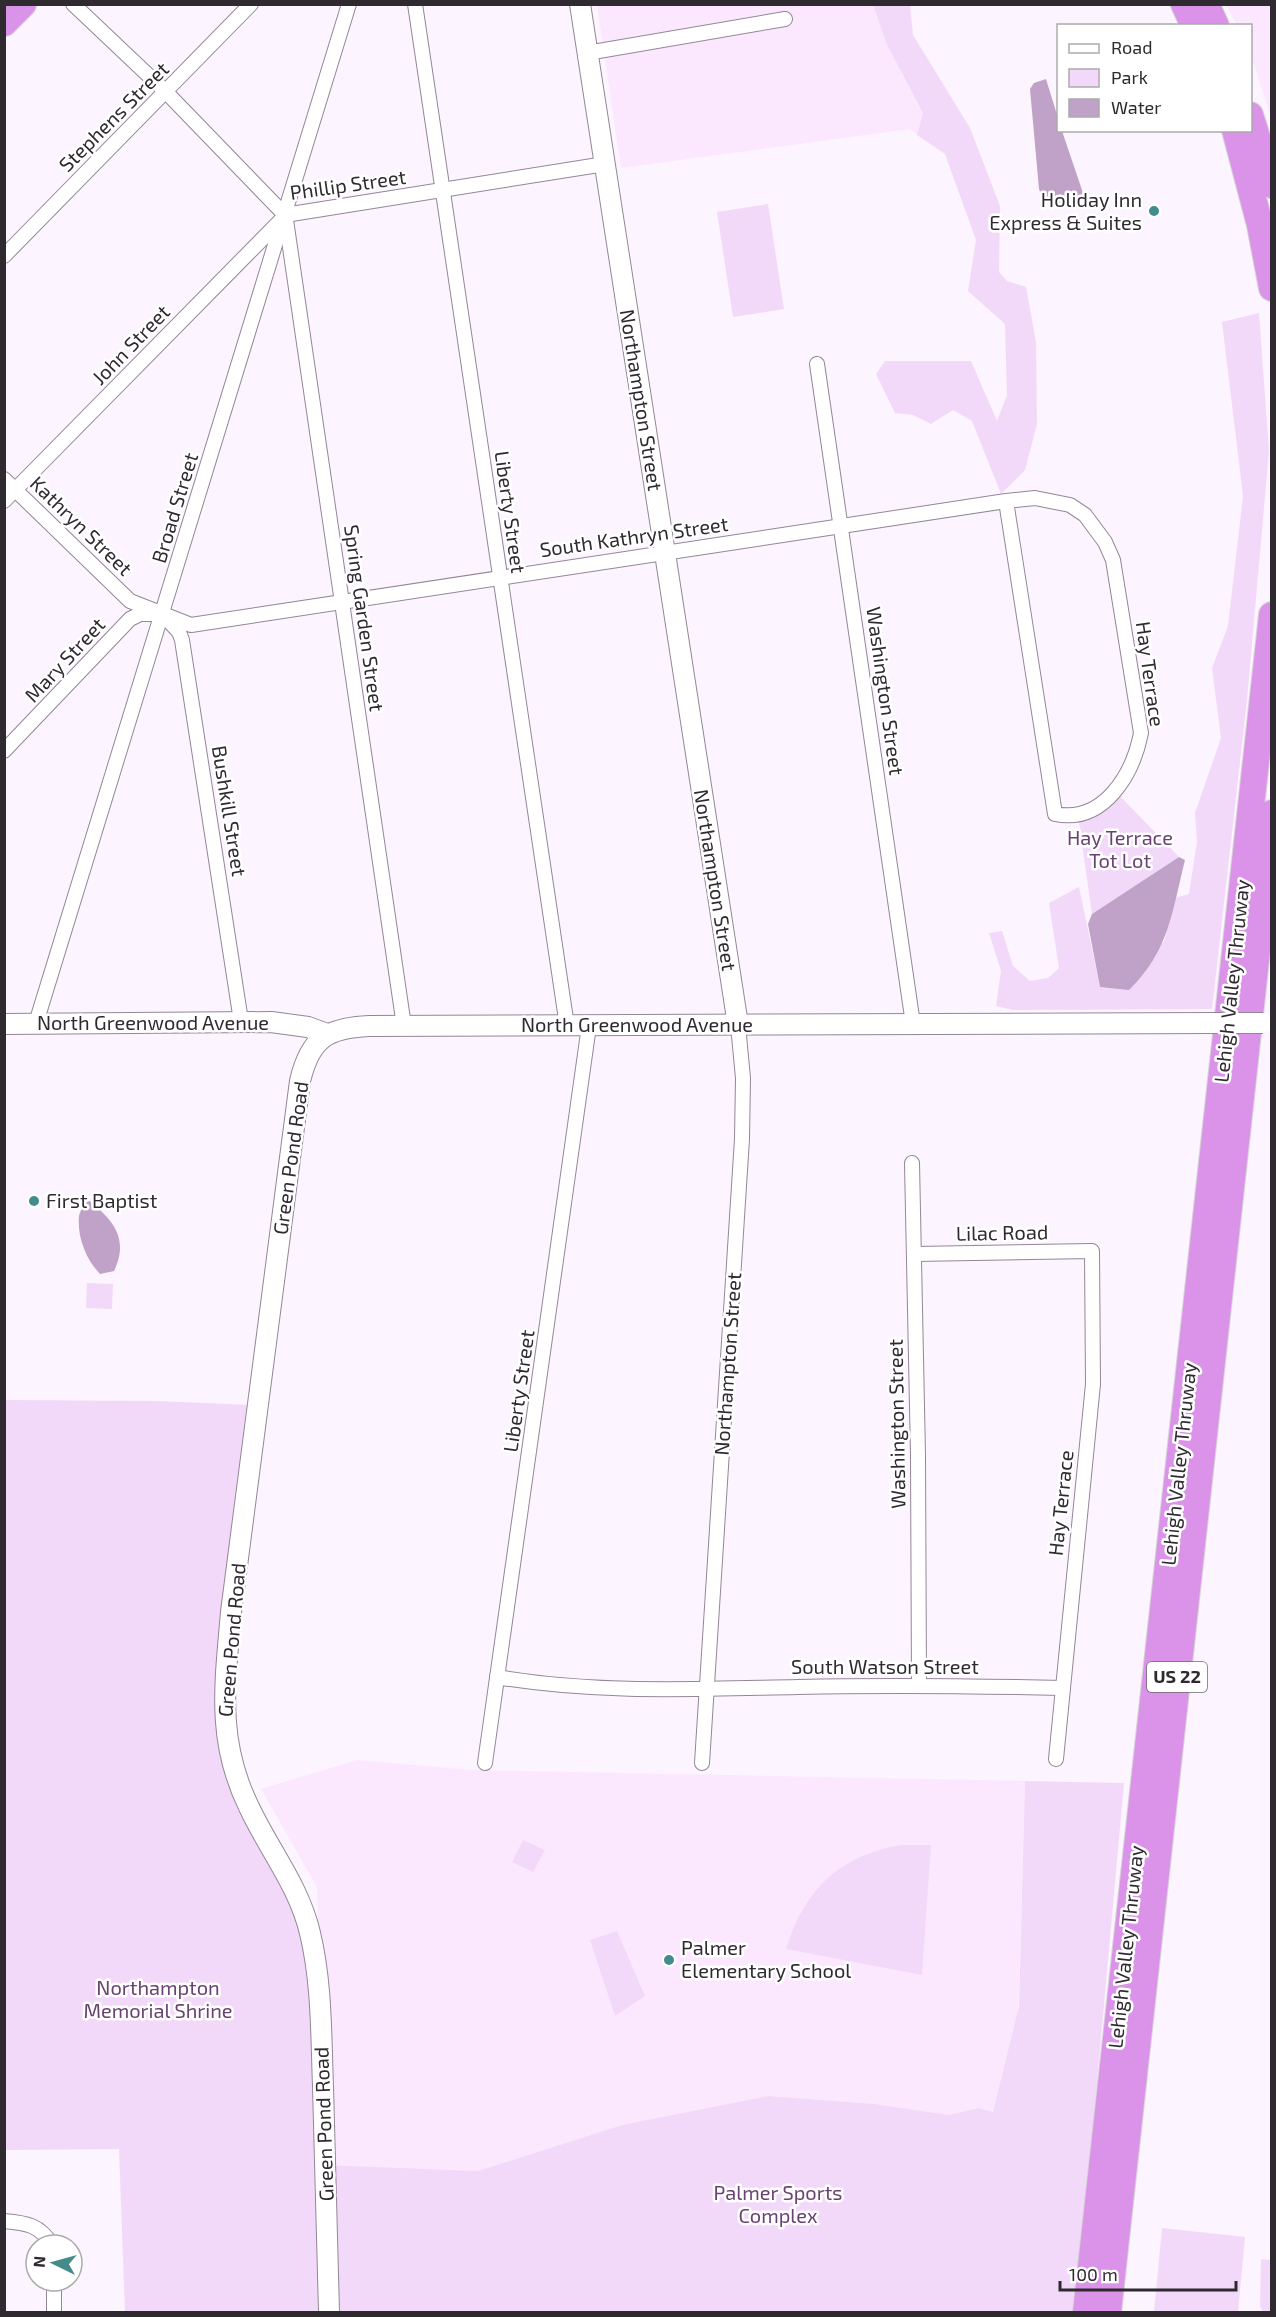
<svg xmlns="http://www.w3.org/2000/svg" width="1276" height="2317" viewBox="0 0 1276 2317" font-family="'Exo 2',sans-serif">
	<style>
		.built { fill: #fbe8ff }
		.green { fill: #f3d9f9 }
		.water { fill: #c0a1c7 }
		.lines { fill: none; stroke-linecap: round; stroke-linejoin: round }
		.street-casing { stroke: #938796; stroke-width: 16 }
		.secondary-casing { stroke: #938796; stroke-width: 22 }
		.highway-casing { stroke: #d5d4d6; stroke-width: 28 }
		.street { stroke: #fff; stroke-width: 14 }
		.secondary { stroke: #fff; stroke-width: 20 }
		.highway { stroke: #da93e9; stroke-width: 26 }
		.secondary-bridge-casing { stroke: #938796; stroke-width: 22; stroke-linecap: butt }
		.secondary-bridge { stroke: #fff; stroke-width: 20 }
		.poi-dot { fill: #448c8b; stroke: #fff; stroke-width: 2 }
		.labels { text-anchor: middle; stroke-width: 5; stroke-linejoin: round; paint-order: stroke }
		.shield { fill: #fff; stroke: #6d6a6e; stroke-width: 1.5 }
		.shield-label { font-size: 18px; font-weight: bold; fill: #2f2a30 }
		.street-label { font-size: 20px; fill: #2f2a30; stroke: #fff }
		.poi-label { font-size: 20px; fill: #2f2a30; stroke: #fff; text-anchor: start }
		.park-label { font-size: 20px; fill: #6a4173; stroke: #fff }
	</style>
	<rect width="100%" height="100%" fill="#fcf4fe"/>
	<g class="built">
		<path d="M597 5H873L887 45 923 113 917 135 910 129 621 168Z"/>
		<path d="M1226 5H1271V117L1251 56 1250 26 1237 25Z"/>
		<path d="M357 1760 471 1770 1025 1781 1018 2013 994 2113 978 2108 949 2115 875 2104 768 2096 622 2125 478 2171 326 2165 317 1887 261 1789Z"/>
	</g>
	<g class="green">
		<path d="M873 5H910L913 35 970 128 1000 206 999 272 1007 281 1026 287 1036 342 1037 424 1025 470 1001 494 972 421 953 410 931 424 913 415 895 413 876 374 885 361H971L997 421 1007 395 1005 324 968 291 976 240 945 154 917 135 923 113 887 45Z"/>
		<path d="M768 204 784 309 733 317 717 212Z"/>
		<path d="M1259 313 1269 451 1247 700 1212 1009 1013 1010 996 1006 1001 971 989 933 1002 931 1013 966 1030 981 1048 978 1059 968 1049 903 1079 887 1100 987 1164 942 1175 898 1189 894 1197 842 1195 813 1221 738 1212 668 1228 626 1243 496 1222 322Z"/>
		<path d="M1115 791 1179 857 1092 914 1078 816Z"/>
		<path d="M87 1283 113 1284 112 1309 86 1308Z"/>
		<path d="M4 1400 156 1401 250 1405 216 1726 227 1781 296 1901 313 1986 327 2312H125L119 2149 5 2150Z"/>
		<path d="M1025 1781 1124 1783 1089 2171 1074 2312H338L326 2165 478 2171 622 2125 768 2096 875 2104 949 2115 978 2108 993 2112 1019 2006Z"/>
		<path d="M523 1840 545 1850 533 1872 512 1862Z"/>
		<path d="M900 1845H931L922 1975 786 1949C804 1890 839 1856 900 1845Z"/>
		<path d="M617 1931 645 1996 615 2016 590 1940Z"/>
		<path d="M1162 2228 1245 2237 1238 2312H1154Z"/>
		<path d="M1261 2259 1271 2260V2312H1263L1260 2306Z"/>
	</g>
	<g class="water">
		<path d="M1046 79 1058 118V130L1062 131 1083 193V202L1069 206H1053L1042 197 1039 189 1030 89 1034 83Z"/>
		<path d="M1179 857 1185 860C1172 912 1169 951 1129 990L1100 987 1088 924 1092 914Z"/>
		<path d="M86 1198C112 1219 130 1237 114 1271L100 1274C86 1259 77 1237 79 1216 80 1210 85 1205 86 1198Z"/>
	</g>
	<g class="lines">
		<defs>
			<g id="street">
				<path d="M73 4 166 92 285 215"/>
				<path d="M415 4 567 1026"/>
				<path d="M587 53 785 19"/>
				<path d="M285 215 605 164"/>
				<path d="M286 220 404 1026"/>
				<path d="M4 256 251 4"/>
				<path d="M817 364 913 1024"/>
				<path d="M4 479 130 601 191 625 1006 501 1035 498 1070 505 1085 515 1105 542 1113 560 1141 733C1133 774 1104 824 1055 814L1006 501"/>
				<path d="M4 501 284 217"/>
				<path d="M166 618 179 632 182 640 241 1021"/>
				<path d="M4 751 130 619 140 614H154"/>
				<path d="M36 1023 349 4"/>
				<path d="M912 1163 918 1455 919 1684"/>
				<path d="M914 1254 1092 1251 1093 1384 1056 1759"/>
				<path d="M497 1677C597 1694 697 1689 798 1687 886 1685 974 1686 1063 1688"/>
				<path d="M485 1763 589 1026"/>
				<path d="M702 1763 742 1139 743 1078 738 1025"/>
				<path d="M4 2221C27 2223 40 2225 52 2245"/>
				<path d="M54 2312V2281"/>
			</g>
			<g id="secondary">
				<path d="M580 4 738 1025"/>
				<path d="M4 1024 271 1022 308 1027 327 1034"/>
				<path d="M329 2312C327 2237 325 2162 323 2086 321 2035 322 1983 310 1933 299 1886 269 1850 249 1807 216 1740 225 1684 231 1612L300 1081C310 1039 326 1028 369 1026L1212 1023"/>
			</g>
			<g id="highway">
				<path d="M1184 4 1194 26"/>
				<path d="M1206 4 1216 26"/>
				<path d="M4 23 23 4"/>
				<path d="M1250 115 1272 185"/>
				<path d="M1235 130 1260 225 1272 288"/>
				<path d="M1086 2312 1272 615"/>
				<path d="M1108 2312 1272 813"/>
			</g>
		</defs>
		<use href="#street" class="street-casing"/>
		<use href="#secondary" class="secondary-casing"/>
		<use href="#highway" class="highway-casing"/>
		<use href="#street" class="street"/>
		<use href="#secondary" class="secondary"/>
		<use href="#highway" class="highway"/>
		<defs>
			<path id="secondary-bridge" d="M1212 1023H1263"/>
		</defs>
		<use href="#secondary-bridge" class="secondary-bridge-casing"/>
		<use href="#secondary-bridge" class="secondary-bridge"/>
	</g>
	<g class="poi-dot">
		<circle cx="1154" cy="211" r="6"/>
		<circle cx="34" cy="1201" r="6"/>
		<circle cx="669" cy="1960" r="6"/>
	</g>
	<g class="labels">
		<rect class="shield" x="1147" y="1662" width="60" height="30" rx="4.5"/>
		<g class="shield-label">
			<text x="1177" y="1683">US 22</text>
		</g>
		<g class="street-label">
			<text transform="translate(114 117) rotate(-45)" y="7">Stephens Street</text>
			<text transform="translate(348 185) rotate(-8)" y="7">Phillip Street</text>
			<text transform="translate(131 345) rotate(-46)" y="7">John Street</text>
			<text transform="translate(641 400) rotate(81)" y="7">Northampton Street</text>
			<text transform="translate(175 508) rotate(-73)" y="7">Broad Street</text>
			<text transform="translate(510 512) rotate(82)" y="7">Liberty Street</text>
			<text transform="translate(81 526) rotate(44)" y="7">Kathryn Street</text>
			<text transform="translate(634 537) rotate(-8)" y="7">South Kathryn Street</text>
			<text transform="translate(364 618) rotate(82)" y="7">Spring Garden Street</text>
			<text transform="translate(65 660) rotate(-47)" y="7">Mary Street</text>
			<text transform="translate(1150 674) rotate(82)" y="7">Hay Terrace</text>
			<text transform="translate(885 691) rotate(82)" y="7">Washington Street</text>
			<text transform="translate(229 811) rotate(81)" y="7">Bushkill Street</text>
			<text transform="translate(715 880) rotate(81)" y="7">Northampton Street</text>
			<text transform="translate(1232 981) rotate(-84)" y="7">Lehigh Valley Thruway</text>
			<text x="153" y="1030">North Greenwood Avenue</text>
			<text x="637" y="1032">North Greenwood Avenue</text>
			<text transform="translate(291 1158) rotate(-82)" y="7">Green Pond Road</text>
			<text transform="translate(1002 1233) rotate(-1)" y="7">Lilac Road</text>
			<text transform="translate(728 1364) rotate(-86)" y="7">Northampton Street</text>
			<text transform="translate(519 1391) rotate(-82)" y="7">Liberty Street</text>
			<text transform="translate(897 1424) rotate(-91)" y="7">Washington Street</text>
			<text transform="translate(1179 1464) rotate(-84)" y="7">Lehigh Valley Thruway</text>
			<text transform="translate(1061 1503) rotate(-84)" y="7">Hay Terrace</text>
			<text transform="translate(232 1640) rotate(-85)" y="7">Green Pond Road</text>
			<text x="885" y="1674">South Watson Street</text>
			<text transform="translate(1126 1947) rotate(-84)" y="7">Lehigh Valley Thruway</text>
			<text transform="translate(324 2124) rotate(-92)" y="7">Green Pond Road</text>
		</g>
		<g class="poi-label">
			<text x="1142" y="207" text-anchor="end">Holiday Inn<tspan x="1142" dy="23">Express &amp; Suites</tspan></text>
			<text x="46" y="1208">First Baptist</text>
			<text x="681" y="1955">Palmer<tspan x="681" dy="23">Elementary School</tspan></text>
		</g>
		<g class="park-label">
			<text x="1120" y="845">Hay Terrace<tspan x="1120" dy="23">Tot Lot</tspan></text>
			<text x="158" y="1995">Northampton<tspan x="158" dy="23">Memorial Shrine</tspan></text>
			<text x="778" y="2200">Palmer Sports<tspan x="778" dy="23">Complex</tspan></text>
		</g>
	</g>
	<rect width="1276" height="2317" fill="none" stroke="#2f2a30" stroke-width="12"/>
	<rect x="1057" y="24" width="195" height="108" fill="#ffffff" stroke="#acaaac" stroke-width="1.5"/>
	<rect x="1069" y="44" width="30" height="9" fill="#ffffff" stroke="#acaaac" stroke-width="1.5"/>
	<text x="1111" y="54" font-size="18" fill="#2f2a30">Road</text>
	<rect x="1069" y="69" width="30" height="18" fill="#f3d9f9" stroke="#acaaac" stroke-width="1.5"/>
	<text x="1111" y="84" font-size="18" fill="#2f2a30">Park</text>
	<rect x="1069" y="99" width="30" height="18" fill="#c0a1c7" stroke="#acaaac" stroke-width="1.5"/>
	<text x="1111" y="114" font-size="18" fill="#2f2a30">Water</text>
	<g transform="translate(54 2263) rotate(275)"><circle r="28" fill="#ffffff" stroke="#acaaac" stroke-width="1.5"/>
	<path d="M0-4.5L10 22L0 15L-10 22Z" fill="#448c8b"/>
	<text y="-9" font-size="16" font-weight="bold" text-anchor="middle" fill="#2f2a30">N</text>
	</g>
	<path d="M1060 2281v9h176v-9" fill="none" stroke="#2f2a30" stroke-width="3"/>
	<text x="1069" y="2281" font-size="18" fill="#2f2a30" stroke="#ffffff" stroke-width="4.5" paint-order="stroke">100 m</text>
</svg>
